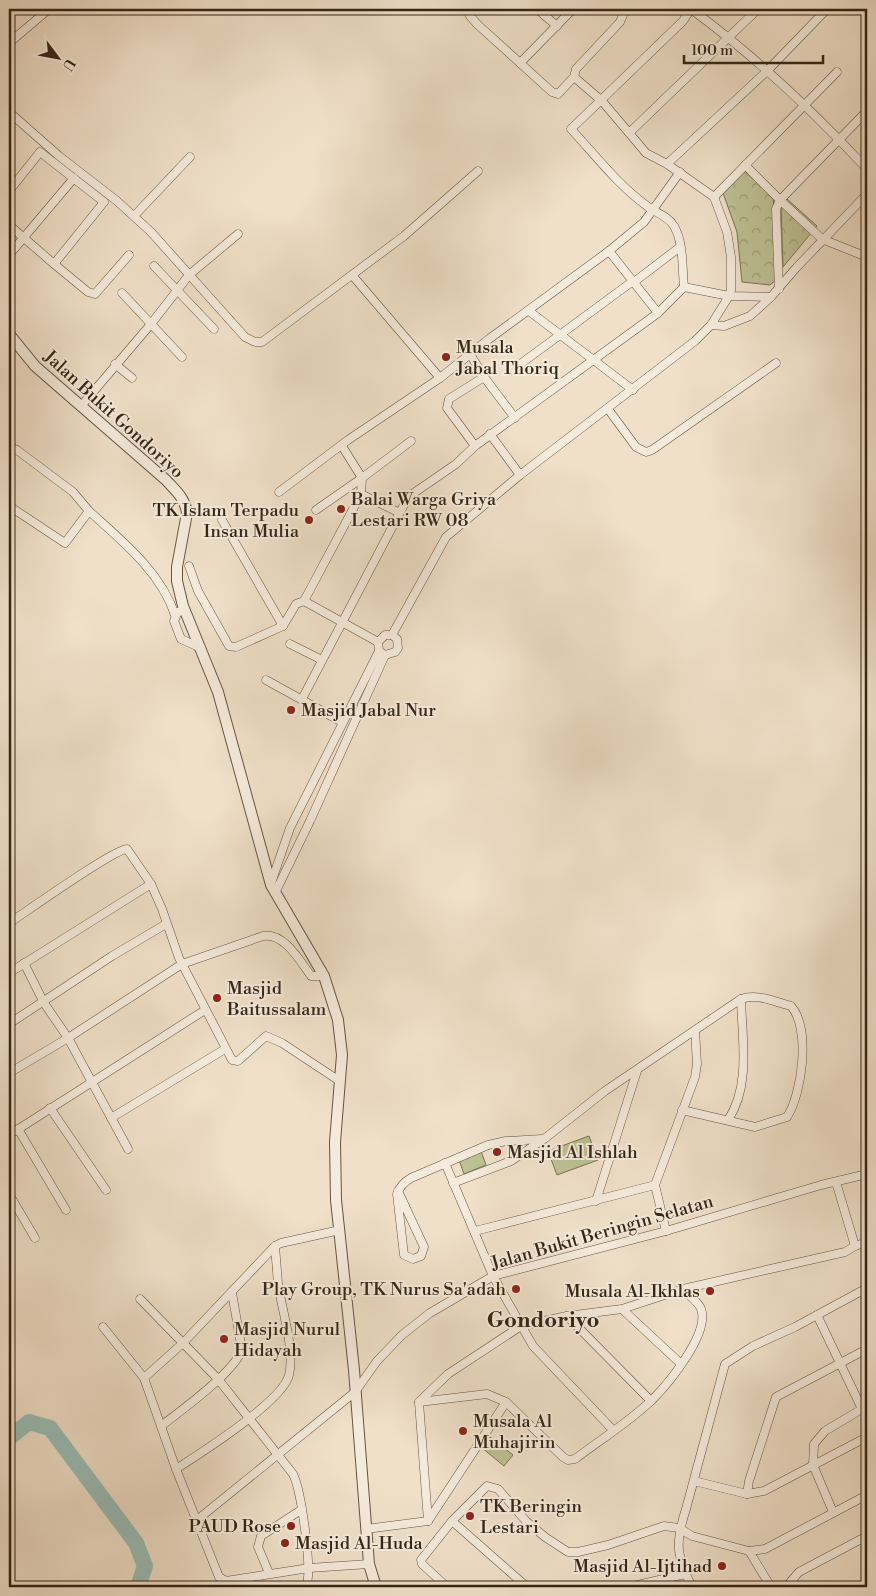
<svg xmlns="http://www.w3.org/2000/svg" width="876" height="1596" viewBox="0 0 876 1596" font-family="'Libre Bodoni',serif">
	<style>
		.park { fill: url(#park-crowns); stroke: #787455 }
		.garden { fill: #bdc194; stroke: #787455 }
		.lines { fill: none; stroke-linecap: round; stroke-linejoin: round }
		.river { stroke: #9abdb6; stroke-width: 16 }
		.minor-casing { stroke: #635443; stroke-width: 9 }
		.tertiary-casing { stroke: #635443; stroke-width: 12 }
		.minor { stroke: #f5ebdc; stroke-width: 8 }
		.tertiary { stroke: #f5ebdc; stroke-width: 10 }
		.poi-dot { fill: #8f2418; stroke: #f5ebdc; stroke-width: 2 }
		.labels { text-anchor: middle; stroke-width: 4; stroke-linejoin: round; paint-order: stroke }
		.poi-label { font-size: 18px; fill: #342616; stroke: #f5ebdc; text-anchor: start }
		.street-label { font-size: 18px; fill: #342616; stroke: #f5ebdc }
		.district-label { font-size: 22px; font-weight: bold; fill: #342616; stroke: #f5ebdc }
	</style>
	<defs>
		<pattern id="park-crowns" width="20" height="18" patternUnits="userSpaceOnUse" patternTransform="scale(1.25)"><rect width="20" height="18" fill="#bdc194"/><path d="M2 6a3 3 0 1 1 6 0M12 15a3 3 0 1 1 6 0" fill="none" stroke="#9a9d78"/></pattern>
	</defs>
	<rect width="100%" height="100%" fill="#f0e0c9"/>
	<filter id="stains"><feTurbulence type="fractalNoise" baseFrequency=".004" numOctaves="4"/><feColorMatrix values="0 0 0 0 .2 0 0 0 0 .09 0 0 0 0 .02 0 0 0 .5 -.17"/></filter>
	<radialGradient id="worn" r=".72"><stop offset=".6" stop-color="#630" stop-opacity="0"/><stop offset="1" stop-color="#630" stop-opacity=".3"/></radialGradient>
	<g class="park">
		<path d="M749 164 773 187 776 280 770 285 742 282 737 232 723 193Z"/>
		<path d="M787 199 817 226 783 267 781 205Z"/>
	</g>
	<g class="garden">
		<path d="M589 1136 598 1160 557 1175 548 1151Z"/>
		<path d="M481 1151 486 1165 464 1174 459 1160Z"/>
		<path d="M490 1437 513 1455 504 1466 481 1447Z"/>
	</g>
	<g class="lines">
		<path class="river" d="M9 1438 29 1422 50 1428 136 1543 145 1566 138 1587"/>
		<defs>
			<g id="minor">
				<path d="M472 9 470 16 477 24 552 92 558 94 574 77 576 69 620 22 623 15 618 9"/>
				<path d="M537 9 557 26"/>
				<path d="M691 9C755 56 813 111 867 169"/>
				<path d="M9 43 49 9"/>
				<path d="M520 63 573 9"/>
				<path d="M9 112 59 156 117 201 151 232 245 337 255 342H262L404 236 478 171"/>
				<path d="M629 133 758 9"/>
				<path d="M667 164 767 71 827 9"/>
				<path d="M745 165 780 200 867 111"/>
				<path d="M9 191 40 152 104 202 54 264 9 225"/>
				<path d="M714 197 837 72"/>
				<path d="M134 216 190 157"/>
				<path d="M609 251 658 313"/>
				<path d="M9 255 74 178"/>
				<path d="M54 264 88 292 95 294 129 255"/>
				<path d="M154 266 214 329"/>
				<path d="M352 275 440 378"/>
				<path d="M634 282 680 247"/>
				<path d="M684 287 729 296 771 297"/>
				<path d="M779 289 776 209 780 200 822 239 867 257"/>
				<path d="M122 293 182 357"/>
				<path d="M529 311 633 390"/>
				<path d="M711 325 724 326 750 316 771 297 796 268 867 194"/>
				<path d="M470 354 484 377 515 418"/>
				<path d="M115 364 132 378"/>
				<path d="M519 365 633 281"/>
				<path d="M82 405 151 324 189 275 238 234"/>
				<path d="M608 409 636 447 646 452 652 450 776 363"/>
				<path d="M490 434 520 475"/>
				<path d="M342 446 362 478 411 441"/>
				<path d="M475 446 447 408 449 399 484 377"/>
				<path d="M9 449 12 448 17 450 73 492 89 511 65 543 9 506"/>
				<path d="M279 492 348 440 440 378 489 339 609 251 644 222 680 172"/>
				<path d="M361 494 398 512"/>
				<path d="M316 510 362 478"/>
				<path d="M89 511C122 541 161 572 175 615"/>
				<path d="M222 520 283 626"/>
				<path d="M189 566 198 591 229 646 236 647 283 626 296 604 304 601 361 494 362 478"/>
				<path d="M304 601 378 642"/>
				<path d="M178 612 174 621 181 639 201 648"/>
				<path d="M392 635 446 537 520 475 695 341 711 325 729 296 731 290V257L727 232 714 197 667 164 646 153 602 101 574 77"/>
				<path d="M290 644 322 660"/>
				<path d="M266 680 342 722"/>
				<path d="M302 699 408 497 456 464 475 446 658 313 684 287C682 268 684 244 674 226 668 216 656 213 647 206 618 185 596 156 571 129L683 21 691 9"/>
				<path d="M271 883 290 828 379 651 378 642 385 635H392L397 639 398 648 395 652 385 655 379 651"/>
				<path d="M275 893 310 821 385 655"/>
				<path d="M12 921C30 909 113 850 127 849L151 884 162 909 179 958 232 1060 238 1061 266 1036 282 1043 338 1080"/>
				<path d="M24 963 44 1003 68 1038 128 1149"/>
				<path d="M9 973 151 884"/>
				<path d="M9 1024 112 956 166 924"/>
				<path d="M9 1073 68 1038 182 964 263 936C284 932 300 961 311 976H324"/>
				<path d="M50 1108 106 1190"/>
				<path d="M111 1118 225 1049"/>
				<path d="M728 1120C751 1086 742 1038 741 999"/>
				<path d="M18 1129 66 1210"/>
				<path d="M9 1135 205 1010"/>
				<path d="M445 1163 493 1276 533 1346 613 1430"/>
				<path d="M453 1183 511 1161 544 1139 605 1091 741 999C757 993 775 1002 791 1006 811 1029 802 1094 787 1117L755 1127 682 1110"/>
				<path d="M398 1191 424 1247 421 1256 413 1259 404 1255 397 1194C400 1186 404 1182 411 1178L488 1145 506 1141 542 1139"/>
				<path d="M9 1194 35 1238"/>
				<path d="M596 1201 637 1071"/>
				<path d="M475 1231 655 1185"/>
				<path d="M666 1231 655 1185 695 1077 697 1064 695 1031"/>
				<path d="M855 1246 867 1242"/>
				<path d="M140 1299 218 1379 293 1474C301 1490 313 1571 306 1587"/>
				<path d="M622 1309 680 1363"/>
				<path d="M817 1315 862 1409"/>
				<path d="M567 1316 651 1401"/>
				<path d="M103 1327 144 1378 176 1469 219 1577 226 1581 309 1568 369 1564"/>
				<path d="M144 1378 183 1343 275 1246 281 1243 340 1230"/>
				<path d="M419 1402 487 1394 506 1402 563 1457 568 1460 575 1459C600 1440 629 1422 652 1400 669 1383 710 1333 701 1309 699 1302 688 1295 683 1289"/>
				<path d="M161 1426C182 1410 233 1373 242 1350L232 1293"/>
				<path d="M176 1469C201 1453 283 1401 289 1375 295 1350 282 1310 278 1284 277 1272 276 1259 275 1246"/>
				<path d="M694 1481 747 1494 749 1481 776 1397 867 1349"/>
				<path d="M747 1494 764 1491 867 1437"/>
				<path d="M833 1512 813 1465 814 1444 825 1431 867 1406"/>
				<path d="M197 1520 355 1392 377 1361 402 1335 430 1313 493 1276 666 1231 821 1185 867 1174"/>
				<path d="M428 1521 419 1402 448 1374 521 1326 567 1316 622 1309 683 1289 845 1252 855 1246 836 1182"/>
				<path d="M428 1521 506 1402"/>
				<path d="M366 1529 428 1521"/>
				<path d="M749 1551 765 1549 867 1495"/>
				<path d="M269 1573 258 1547 261 1536 301 1510"/>
				<path d="M447 1587 422 1564 421 1560 452 1521"/>
				<path d="M527 1587 452 1521 487 1486 498 1489 526 1521 545 1537 568 1552H578L608 1545 664 1526 679 1528 692 1536 749 1551 771 1587"/>
				<path d="M629 1587 685 1574"/>
				<path d="M692 1587C676 1555 675 1543 686 1509L725 1364 753 1346 795 1327 867 1288"/>
				<path d="M786 1587 799 1572 867 1536"/>
			</g>
			<path id="tertiary" d="M9 334 35 366 166 480C176 491 185 498 187 513L177 567V581L183 606 218 692 271 885 324 976 338 1020 342 1055 335 1142 336 1200 354 1370 369 1564 376 1587"/>
		</defs>
		<use href="#minor" class="minor-casing"/>
		<use href="#tertiary" class="tertiary-casing"/>
		<use href="#minor" class="minor"/>
		<use href="#tertiary" class="tertiary"/>
	</g>
	<g class="poi-dot">
		<circle cx="446" cy="357" r="5"/>
		<circle cx="341" cy="509" r="5"/>
		<circle cx="309" cy="520" r="5"/>
		<circle cx="291" cy="710" r="5"/>
		<circle cx="217" cy="998" r="5"/>
		<circle cx="497" cy="1152" r="5"/>
		<circle cx="516" cy="1289" r="5"/>
		<circle cx="710" cy="1291" r="5"/>
		<circle cx="224" cy="1339" r="5"/>
		<circle cx="463" cy="1431" r="5"/>
		<circle cx="470" cy="1516" r="5"/>
		<circle cx="291" cy="1526" r="5"/>
		<circle cx="285" cy="1543" r="5"/>
		<circle cx="722" cy="1566" r="5"/>
	</g>
	<g class="labels">
		<g class="poi-label">
			<text x="456" y="353">Musala<tspan x="456" dy="21">Jabal Thoriq</tspan></text>
			<text x="351" y="505">Balai Warga Griya<tspan x="351" dy="21">Lestari RW 08</tspan></text>
			<text x="299" y="516" text-anchor="end">TK Islam Terpadu<tspan x="299" dy="21">Insan Mulia</tspan></text>
			<text x="301" y="716">Masjid Jabal Nur</text>
			<text x="227" y="994">Masjid<tspan x="227" dy="21">Baitussalam</tspan></text>
			<text x="507" y="1158">Masjid Al Ishlah</text>
			<text x="506" y="1295" text-anchor="end">Play Group, TK Nurus Sa'adah</text>
			<text x="700" y="1297" text-anchor="end">Musala Al-Ikhlas</text>
			<text x="234" y="1335">Masjid Nurul<tspan x="234" dy="21">Hidayah</tspan></text>
			<text x="473" y="1427">Musala Al<tspan x="473" dy="21">Muhajirin</tspan></text>
			<text x="480" y="1512">TK Beringin<tspan x="480" dy="21">Lestari</tspan></text>
			<text x="281" y="1532" text-anchor="end">PAUD Rose</text>
			<text x="295" y="1549">Masjid Al-Huda</text>
			<text x="712" y="1572" text-anchor="end">Masjid Al-Ijtihad</text>
		</g>
		<g class="street-label">
			<text transform="translate(114 414) rotate(42)" y="6">Jalan Bukit Gondoriyo</text>
			<text transform="translate(602 1232) rotate(-16)" y="6">Jalan Bukit Beringin Selatan</text>
		</g>
		<g class="district-label">
			<text x="543" y="1327">Gondoriyo</text>
		</g>
	</g>
	<rect width="876" height="1596" fill="none" stroke="#f0e0c9" stroke-width="30"/>
	<rect x="10" y="10" width="856" height="1576" fill="none" stroke="#342616" stroke-width="2.5"/>
	<rect x="15" y="15" width="846" height="1566" fill="none" stroke="#342616"/>
	<g transform="translate(58 58) rotate(122)" stroke="#f5ebdc" stroke-width="4" paint-order="stroke">
	<path d="M0-4L9 19L0 12L-9 19Z" fill="#342616"/>
	<text y="-8" font-size="14" font-weight="bold" text-anchor="middle" fill="#342616">U</text>
	</g>
	<path d="M684 55v8h139v-8" fill="none" stroke="#342616" stroke-width="2.5"/>
	<text x="691" y="55" font-size="15" fill="#342616" stroke="#f5ebdc" stroke-width="4" paint-order="stroke">100 m</text>
	<rect width="100%" height="100%" filter="url(#stains)"/>
	<rect width="100%" height="100%" fill="url(#worn)"/>
</svg>
